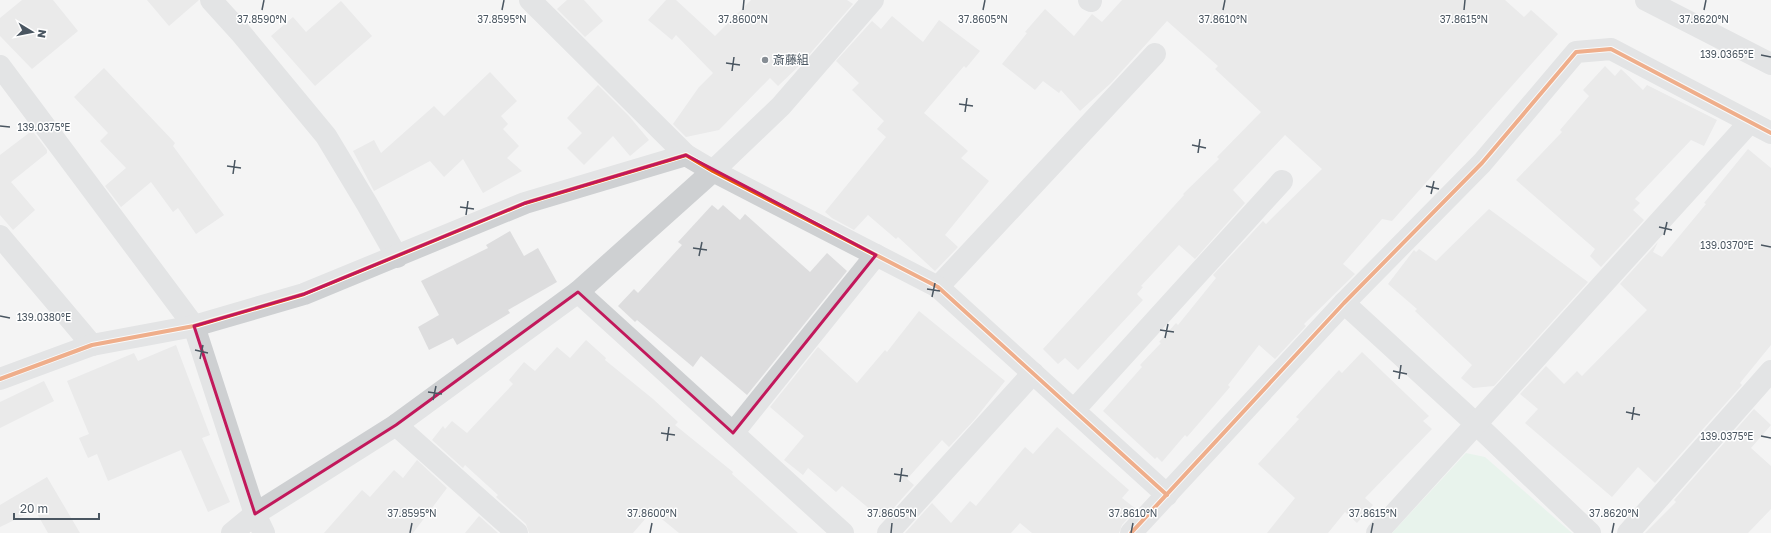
<svg xmlns="http://www.w3.org/2000/svg" width="1771" height="533" viewBox="0 0 1771 533" font-family="'Golos Text','Noto Sans JP',sans-serif">
	<style>
		.green { fill: #d9f2e3 }
		.building { fill: #ddddde }
		.lines { fill: none; stroke-linecap: round; stroke-linejoin: round }
		.minor { stroke: #ced0d2; stroke-width: 22 }
		.cycleway-casing { stroke: #fff; stroke-width: 6 }
		.cycleway { stroke: #e8590c; stroke-width: 4 }
		.marked { fill: none; stroke: #c2185b; stroke-width: 3; stroke-linejoin: round }
		.ticks { fill: none; stroke: #4a5661; stroke-width: 1.5 }
		.poi-dot { fill: #868d94; stroke: #fff; stroke-width: 1.5 }
		.labels { text-anchor: middle; stroke-width: 3; stroke-linejoin: round; paint-order: stroke }
		.poi-label { font-size: 12px; fill: #4a5661; stroke: #fff; text-anchor: start }
		.ticks-label { font-size: 10px; text-anchor: middle; fill: #4a5661; stroke: #fff; stroke-width: 3; stroke-linejoin: round; paint-order: stroke }
	</style>
	<rect width="100%" height="100%" fill="#f4f4f4"/>
	<path class="green" d="M1466 453 1485 457 1572 533H1392Z"/>
	<g class="building">
		<path d="M22 0H53L78 31 32 69 0 36V18Z"/>
		<path d="M147 0H199L169 26Z"/>
		<path d="M567 0H584L603 21 585 37 557 9Z"/>
		<path d="M666 0H676L715 36 751 0H847L853 4 801 64 778 86 770 78 719 130 686 137 673 124 699 87 713 73 676 35 672 40 648 20Z"/>
		<path d="M1122 0H1505L1524 17 1531 10 1558 34 1392 221 1382 219 1343 264 1355 274 1304 324 1306 326 1275 359 1259 345 1228 385 1230 387 1187 437 1185 435 1162 462 1157 457 1155 459 1103 411 1142 367 1140 365 1161 343 1159 342 1176 323 1178 325 1216 278 1213 275 1263 221 1266 224 1322 169 1285 135 1233 190 1245 203 1195 259 1179 245 1141 286 1143 287 1137 294 1143 300 1078 370 1065 358 1058 364 1043 349 1164 217 1184 195 1183 194 1219 159 1217 157 1261 112 1215 69 1218 66 1167 21 1111 83 1080 111 1061 90 1059 93 1043 81 1035 90 1002 64 1027 33 1025 32 1045 9 1074 36 1092 14 1102 22Z"/>
		<path d="M341 1 372 36 315 86 271 36 293 17 306 32Z"/>
		<path d="M892 16 923 42 939 20 980 51 966 68 964 66 924 113 968 151 961 158 989 181 945 235 958 247 935 271 898 237 896 239 868 215 854 230 832 218 825 212 886 137 877 129 884 121 852 90 859 83 836 61 872 21 881 29Z"/>
		<path d="M1605 66 1615 76 1621 69 1643 90 1647 85 1717 120 1704 146 1691 140 1635 199 1640 203 1633 210 1644 220 1601 267 1590 256 1595 249 1516 180 1562 132 1560 130 1589 96 1583 90Z"/>
		<path d="M104 68 175 143 173 146 224 215 196 234 178 208 173 212 151 182 121 207 105 186 126 168 100 141 108 133 74 97Z"/>
		<path d="M490 72 517 101 501 116 508 124 503 129 519 146 507 158 522 171 483 193 463 159 444 177 430 161 374 191 353 151 374 140 381 153 434 106 444 116Z"/>
		<path d="M598 85 629 116 649 140 630 156 613 136 584 165 567 148 582 133 567 118Z"/>
		<path d="M29 133H34L47 150V153L11 182 35 210 13 230 0 215V155Z"/>
		<path d="M1748 149 1771 168V345L1740 383 1742 385 1655 483 1638 467 1612 497 1525 423 1538 409 1520 394 1546 366 1564 384 1577 371 1582 376 1647 310 1620 284 1658 242 1653 252 1662 257 1706 204 1704 203Z"/>
		<path d="M712 205 718 210 723 205 740 220 745 214 810 272 827 253 847 271 747 395 701 356 693 367 637 320 635 322 618 306 634 289 638 293 682 245 678 242Z"/>
		<path d="M1489 209 1588 282 1494 386 1473 388 1461 378 1472 365 1415 311 1417 309 1388 284 1414 250 1416 252 1419 249 1436 261Z"/>
		<path d="M510 231 524 256 538 248 557 282 508 310 510 313 457 345 453 338 429 350 418 327 439 315 421 281 488 248 486 245Z"/>
		<path d="M919 311 1005 381 975 419 949 447 942 440 907 479 914 485 883 520 842 486 836 492 808 468 803 475 784 460 804 436 770 407 818 347 857 383 885 350 887 352Z"/>
		<path d="M586 340 606 358 605 360 653 399 678 422 675 425 733 472 732 474 798 533H679L652 511 633 533H529L526 524 496 497 498 495 465 465 463 468 432 440 443 426 445 429 452 421 467 433 513 384 509 380 524 362 535 371 557 347 570 358Z"/>
		<path d="M176 345 210 435 202 438 230 502 208 512 181 450 108 481 97 454 88 458 79 438 89 434 67 381 134 353 138 361Z"/>
		<path d="M1362 352 1429 416 1423 421 1432 429 1365 498 1373 505 1357 523 1345 512 1328 533H1267L1295 498 1258 464 1299 419 1296 417 1339 370 1342 373Z"/>
		<path d="M44 381 54 401 0 428V402Z"/>
		<path d="M1754 409 1771 425 1751 448 1771 466V509L1748 533H1645L1676 502 1674 500Z"/>
		<path d="M1057 427 1129 490 1122 498 1136 509 1122 525 1119 533H1032L1020 523 1011 533H905L932 503 951 523 970 501 976 506 1025 447 1033 454Z"/>
		<path d="M417 460 447 488 413 533H324L362 490 370 497 394 470 403 478Z"/>
		<path d="M47 477 80 533H48L35 510 0 527V505Z"/>
		<path d="M479 516 498 533H465Z"/>
	</g>
	<g class="lines">
		<g class="minor">
			<path d="M211 0 240 32 326 136 367 204 397 257"/>
			<path d="M530 0 686 155"/>
			<path d="M1089 0 1091 1"/>
			<path d="M1646 0 1771 64"/>
			<path d="M0 66 194 326 255 514 264 533"/>
			<path d="M0 236 92 345"/>
			<path d="M938 287 1155 54"/>
			<path d="M578 292 843 533"/>
			<path d="M1344 303 1475 423 1590 533"/>
			<path d="M0 379 92 345 194 326 304 294 525 203 686 155 713 171 938 287 1167 495"/>
			<path d="M1074 410 1282 181"/>
			<path d="M396 425 517 533"/>
			<path d="M733 433 876 255"/>
			<path d="M232 533 255 514 396 425 578 292 713 171 781 106 873 0"/>
			<path d="M888 533 1033 373"/>
			<path d="M1131 533 1344 303 1482 163 1576 52 1611 49 1771 133"/>
			<path d="M1377 533 1750 122"/>
			<path d="M1628 533 1771 371"/>
		</g>
		<defs>
			<g id="cycleway">
				<path d="M0 379 92 345 194 326 304 294 525 203 686 155 713 171 938 287 1167 495"/>
				<path d="M1131 533 1344 303 1482 163 1576 52 1611 49 1771 133"/>
			</g>
		</defs>
		<use href="#cycleway" class="cycleway-casing"/>
		<use href="#cycleway" class="cycleway"/>
	</g>
	<path d="M0 0H1771V533H0ZM686 155 876 255 733 433 578 292 396 425 255 514 194 326 304 294 525 203Z" fill="#f4f4f4" fill-opacity=".55" fill-rule="evenodd"/>
	<path class="marked" d="M686 155 876 255 733 433 578 292 396 425 255 514 194 326 304 294 525 203Z"/>
	<path class="ticks" d="M262 10 264 0M502 10 504 0M743 10 744 0M983 10 985 0M1223 10 1225 0M1464 10 1465 0M1704 10 1706 0M1761 55 1771 57M726 63 740 65M732 71 734 57M959 104 973 106M965 112 967 98M0 126 10 127M1192 145 1206 148M1198 153 1200 139M227 166 241 168M233 174 235 160M1426 186 1439 189M1431 194 1434 181M460 207 474 209M466 215 468 201M1659 227 1672 230M1664 235 1667 222M1761 245 1771 247M693 248 707 250M699 256 702 242M927 289 940 291M932 297 935 283M0 316 10 318M1160 330 1174 332M1165 338 1168 324M195 350 208 353M200 359 203 345M1393 371 1407 374M1399 379 1401 365M428 392 442 394M433 400 436 386M1626 412 1640 415M1632 420 1634 407M661 433 675 435M1761 436 1771 438M667 441 669 427M894 474 908 476M900 482 902 468M410 533 412 523M650 533 652 523M891 533 892 523M1131 533 1133 523M1371 533 1373 523M1612 533 1614 523"/>
	<circle class="poi-dot" cx="765" cy="60" r="4"/>
	<g class="labels">
		<g class="poi-label">
			<text x="773" y="64">斎藤組</text>
		</g>
	</g>
	<g class="ticks-label">
		<text x="262" y="23">37.8590°N</text>
		<text x="502" y="23">37.8595°N</text>
		<text x="743" y="23">37.8600°N</text>
		<text x="983" y="23">37.8605°N</text>
		<text x="1223" y="23">37.8610°N</text>
		<text x="1464" y="23">37.8615°N</text>
		<text x="1704" y="23">37.8620°N</text>
		<text x="1727" y="58">139.0365°E</text>
		<text x="44" y="131">139.0375°E</text>
		<text x="1727" y="249">139.0370°E</text>
		<text x="44" y="321">139.0380°E</text>
		<text x="1727" y="440">139.0375°E</text>
		<text x="412" y="517">37.8595°N</text>
		<text x="652" y="517">37.8600°N</text>
		<text x="892" y="517">37.8605°N</text>
		<text x="1133" y="517">37.8610°N</text>
		<text x="1373" y="517">37.8615°N</text>
		<text x="1614" y="517">37.8620°N</text>
	</g>
	<g transform="translate(32 32) rotate(100)" stroke="#ffffff" stroke-width="3" paint-order="stroke">
	<path d="M0-3L7 15L0 10L-7 15Z" fill="#4a5661"/>
	<text y="-6" font-size="11" font-weight="bold" text-anchor="middle" fill="#4a5661">N</text>
	</g>
	<path d="M14 513v6h85v-6" fill="none" stroke="#4a5661" stroke-width="2"/>
	<text x="20" y="513" font-size="12" fill="#4a5661" stroke="#ffffff" stroke-width="3" paint-order="stroke">20 m</text>
</svg>
